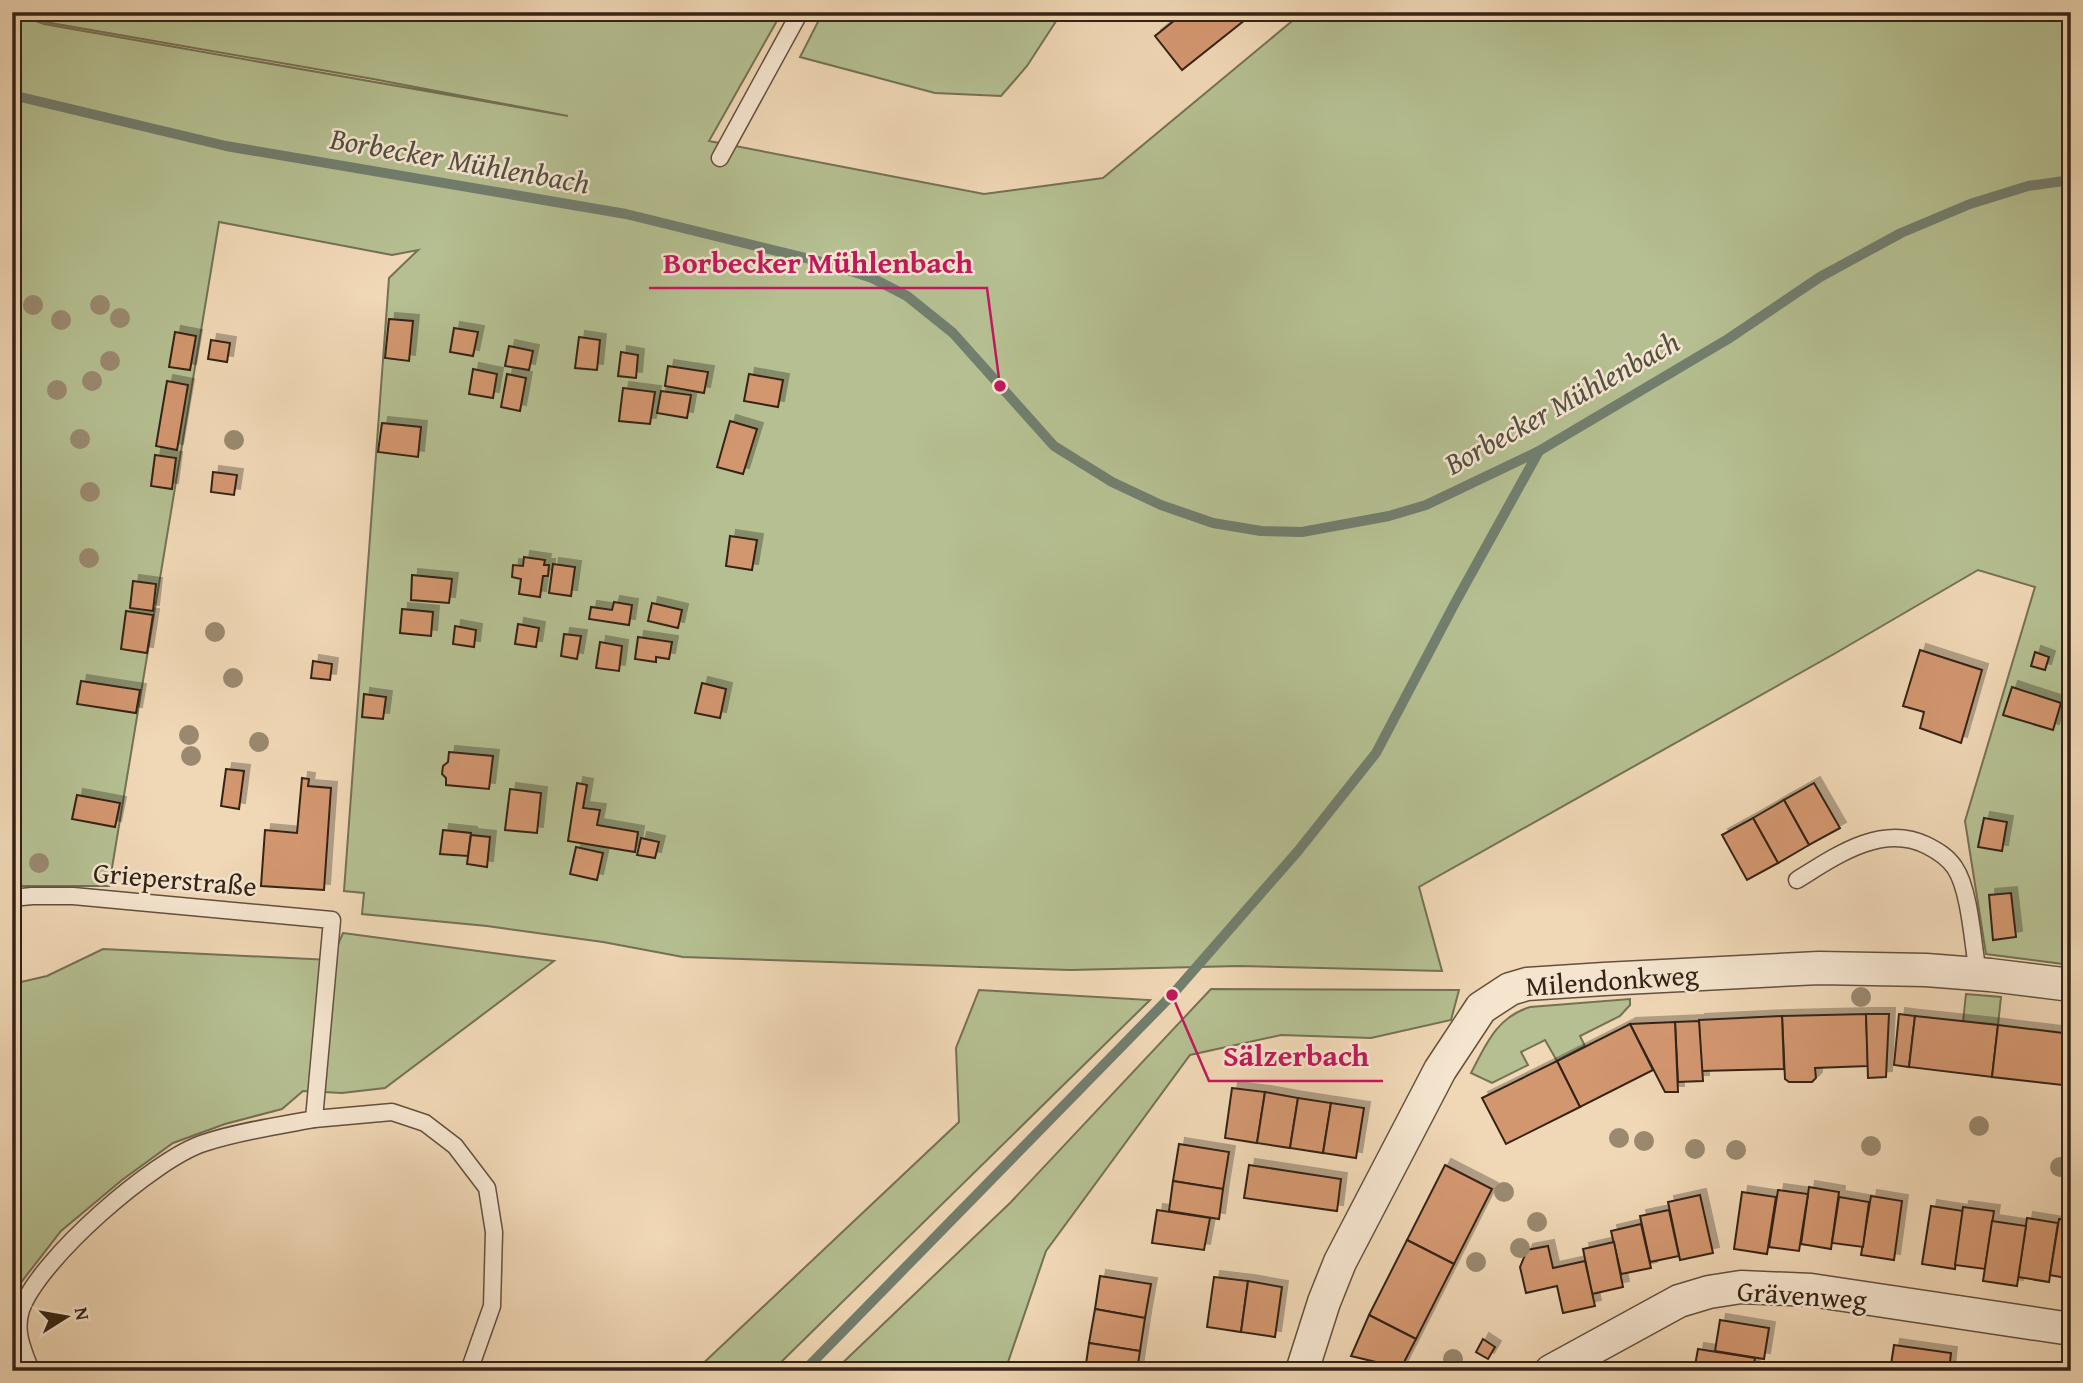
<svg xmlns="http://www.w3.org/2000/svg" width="2083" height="1383" viewBox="0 0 2083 1383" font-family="'Gentium Book Plus',serif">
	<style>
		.green { fill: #b5bf91; stroke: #747154; stroke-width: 2 }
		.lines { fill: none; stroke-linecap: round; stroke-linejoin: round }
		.stream { stroke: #727e6e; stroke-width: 10 }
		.building { fill: #d39770; stroke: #342316; stroke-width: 2; filter: url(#shadow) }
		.lane-casing { stroke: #63503e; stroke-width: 19 }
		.street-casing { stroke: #63503e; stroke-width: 35 }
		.lane { stroke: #f5e5cf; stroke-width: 16 }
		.street { stroke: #f5e5cf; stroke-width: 32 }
		.tree { fill: #9a896f }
		.labels { text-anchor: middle; stroke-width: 5; stroke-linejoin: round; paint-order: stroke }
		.street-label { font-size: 28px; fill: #342316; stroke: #f5e5cf }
		.water-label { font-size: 30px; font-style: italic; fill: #535042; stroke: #f5e5cf }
		.leader { fill: none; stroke: #c2185b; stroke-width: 2.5 }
		.callout-dot { fill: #c2185b; stroke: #f5e5cf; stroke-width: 2.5 }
		.callout-label { font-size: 30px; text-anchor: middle; font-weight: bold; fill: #c2185b; stroke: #f5e5cf; stroke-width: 5; stroke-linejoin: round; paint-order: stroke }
	</style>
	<defs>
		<filter id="shadow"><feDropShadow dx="6" dy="-6" stdDeviation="0" flood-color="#0004"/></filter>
	</defs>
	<rect width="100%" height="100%" fill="#f0d7b5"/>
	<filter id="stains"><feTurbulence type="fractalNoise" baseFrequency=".00286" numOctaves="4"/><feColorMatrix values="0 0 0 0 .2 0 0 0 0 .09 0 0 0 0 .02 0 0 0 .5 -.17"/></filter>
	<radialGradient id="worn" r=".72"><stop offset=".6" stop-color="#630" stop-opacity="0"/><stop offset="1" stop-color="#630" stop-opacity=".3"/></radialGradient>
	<g class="green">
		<path d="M12 12 44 24 568 116 373 79 45 22 18 12H782L709 141 984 194 1103 178 1303 12H2071V965L1986 954 1965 821 2035 587 1978 570 1834 654 1419 887 1442 971 1239 966 1070 970 683 957 603 942 487 926 362 914 364 893 344 891 389 278 418 250 392 255 219 222 109 886H12Z"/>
		<path d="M823 12H1062L1027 66 1001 96 935 93 800 57Z"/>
		<path d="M343 933 554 961 385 1088 342 1093 303 1091 282 1109 225 1124 173 1143 122 1180 61 1231 12 1294V984L47 976 103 949 331 960Z"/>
		<path d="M1211 989 1459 990 1451 1020 1371 1038 1281 1035 1190 1055 1046 1251 1005 1371H834L1010 1203Z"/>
		<path d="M979 990 1150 1000 772 1371H695L959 1122 956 1048Z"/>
		<path d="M1966 994 2001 997 1998 1025 1963 1022Z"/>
		<path d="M1630 999V1005L1620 1016 1580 1036 1585 1046 1557 1061 1545 1040 1521 1052 1528 1065 1492 1083 1471 1073C1486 1044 1497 1017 1530 1007Z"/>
	</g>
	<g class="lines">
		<g class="stream">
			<path d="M12 95 226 146 626 214 830 264 872 278 907 296 953 333 1054 446 1112 482 1161 505 1213 523 1261 531 1302 532 1389 516 1426 505 1539 451 1728 339 1820 277 1901 233 1970 204 2028 186 2071 180"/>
			<path d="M804 1371 1172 995 1298 851 1376 753 1455 603 1539 451"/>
		</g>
	</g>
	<g class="building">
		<path d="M1185 12H1255L1182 70 1155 36Z"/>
		<path d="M389 319 413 321 409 361 385 358Z"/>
		<path d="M454 328 478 332 473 356 450 352Z"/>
		<path d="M175 332 196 336 190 370 169 367Z"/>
		<path d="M579 337 600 340 597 370 575 368Z"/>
		<path d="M211 340 230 343 227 362 208 359Z"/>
		<path d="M509 346 533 351 529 370 505 366Z"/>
		<path d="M621 352 638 355 636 378 618 376Z"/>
		<path d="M668 366 708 372 704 393 665 386Z"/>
		<path d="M473 369 497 374 493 398 469 394Z"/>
		<path d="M507 374 526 378 520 411 501 407Z"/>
		<path d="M749 374 783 380 778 407 744 401Z"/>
		<path d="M167 381 188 385 177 450 156 446Z"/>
		<path d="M623 388 655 392 650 424 619 421Z"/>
		<path d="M661 391 691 395 687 418 657 413Z"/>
		<path d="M730 421 757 429 743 474 717 467Z"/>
		<path d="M382 423 421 427 418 457 378 452Z"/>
		<path d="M155 455 176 458 172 489 151 486Z"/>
		<path d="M213 472 237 475 234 495 211 492Z"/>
		<path d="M730 536 757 540 752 570 726 566Z"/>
		<path d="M524 557 545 560 544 565H549L548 576H543L540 597 519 594 521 579 512 577 513 565 523 566Z"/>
		<path d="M553 564 575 567 571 596 549 593Z"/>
		<path d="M412 575 452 579 449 603 411 600Z"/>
		<path d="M133 581 156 584 153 611 130 608Z"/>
		<path d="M614 602 632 605 629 625 589 619 591 607 612 610Z"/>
		<path d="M652 603 682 610 678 628 648 621Z"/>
		<path d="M402 609 433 612 431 636 400 633Z"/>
		<path d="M126 611 153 615 147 653 121 649Z"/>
		<path d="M518 624 539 628 536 647 515 644Z"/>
		<path d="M455 626 476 630 474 647 453 644Z"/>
		<path d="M564 634 581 636 577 659 561 656Z"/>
		<path d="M638 637 672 642 669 659 656 657V662L635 659Z"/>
		<path d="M600 642 622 646 619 671 596 668Z"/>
		<path d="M1920 650 1982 670 1961 743 1920 728 1924 712 1903 706Z"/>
		<path d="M2035 652 2049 657 2045 670 2031 666Z"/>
		<path d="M313 661 332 664 330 680 311 678Z"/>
		<path d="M81 681 140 690 136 713 77 704Z"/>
		<path d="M702 683 726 689 720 718 695 713Z"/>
		<path d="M2012 687 2061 703 2053 730 2003 715Z"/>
		<path d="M364 694 386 697 383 719 362 717Z"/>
		<path d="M449 752 493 756 489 789 446 785V778L442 774 443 766 448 762Z"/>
		<path d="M226 769 244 771 239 809 221 806Z"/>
		<path d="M302 778 309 779 308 786 331 788 324 890 261 886 265 830 297 833Z"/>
		<path d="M577 783 587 785 583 808 600 810 597 825 638 832 635 852 568 841Z"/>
		<path d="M1814 783 1840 828 1809 845 1784 800Z"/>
		<path d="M510 789 541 793 537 833 505 830Z"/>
		<path d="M77 795 120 803 115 827 72 819Z"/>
		<path d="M1784 800 1809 845 1778 863 1753 818Z"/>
		<path d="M1753 818 1778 863 1747 880 1722 835Z"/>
		<path d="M1984 818 2007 822 2002 851 1978 847Z"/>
		<path d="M443 830 471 833 468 856 440 854Z"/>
		<path d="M471 835 490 837 487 867 467 864Z"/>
		<path d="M641 838 659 842 655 858 637 855Z"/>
		<path d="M576 847 603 853 597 880 570 874Z"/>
		<path d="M2011 893 2016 937 1993 940 1989 895Z"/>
		<path d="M1866 1014 1868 1066 1815 1068 1816 1078 1812 1082H1789L1785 1079 1782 1016Z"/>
		<path d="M1866 1014H1889L1886 1077 1868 1078Z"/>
		<path d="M1899 1014 1915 1016 1909 1067 1894 1065Z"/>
		<path d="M1782 1016 1784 1069 1701 1071 1699 1020Z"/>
		<path d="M1915 1016 1998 1025 1992 1077 1909 1067Z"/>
		<path d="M1699 1021 1703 1081 1678 1082 1675 1022Z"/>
		<path d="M1675 1022 1678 1092H1665L1630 1024Z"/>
		<path d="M1630 1024 1653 1070 1580 1107 1557 1061Z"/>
		<path d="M1998 1025 2071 1034V1086L1992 1077Z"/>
		<path d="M1557 1061 1580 1107 1506 1144 1482 1098Z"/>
		<path d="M1232 1088 1265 1092 1257 1143 1225 1138Z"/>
		<path d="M1265 1092 1298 1098 1290 1148 1257 1143Z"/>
		<path d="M1298 1098 1331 1103 1323 1153 1290 1148Z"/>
		<path d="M1331 1103 1364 1108 1356 1158 1323 1153Z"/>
		<path d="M1179 1144 1229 1152 1223 1189 1173 1181Z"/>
		<path d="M1249 1165 1341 1179 1337 1211 1244 1198Z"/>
		<path d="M1445 1165 1492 1189 1454 1264 1407 1240Z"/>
		<path d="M1173 1181 1223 1189 1219 1219 1169 1211Z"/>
		<path d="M1809 1187 1839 1192 1831 1249 1801 1244Z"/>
		<path d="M1778 1190 1808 1194 1799 1251 1769 1247Z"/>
		<path d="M1742 1192 1776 1197 1767 1254 1734 1249Z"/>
		<path d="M1700 1195 1713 1253 1680 1260 1668 1202Z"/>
		<path d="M1871 1196 1902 1201 1894 1260 1861 1255Z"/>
		<path d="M1839 1197 1869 1202 1863 1247 1832 1243Z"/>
		<path d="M1931 1206 1963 1211 1955 1269 1922 1264Z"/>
		<path d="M1963 1207 1994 1211 1985 1269 1955 1265Z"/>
		<path d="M1157 1210 1210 1218 1204 1250 1152 1243Z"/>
		<path d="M1669 1210 1679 1256 1650 1262 1640 1216Z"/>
		<path d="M2027 1218 2058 1223 2049 1282 2018 1277Z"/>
		<path d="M2059 1219 2071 1220V1279L2050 1275Z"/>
		<path d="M1992 1221 2026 1226 2017 1286 1983 1281Z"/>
		<path d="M1641 1224 1651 1268 1621 1274 1611 1231Z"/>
		<path d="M1407 1240 1454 1264 1416 1339 1369 1315Z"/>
		<path d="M1614 1242 1623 1287 1592 1294 1583 1249Z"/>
		<path d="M1548 1246 1553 1268 1585 1261 1595 1306 1563 1313 1557 1286 1526 1293 1520 1267 1527 1250Z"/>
		<path d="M1100 1276 1151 1284 1145 1318 1095 1309Z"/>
		<path d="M1214 1277 1248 1281 1241 1332 1207 1327Z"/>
		<path d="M1248 1281 1282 1287 1275 1337 1241 1332Z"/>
		<path d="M1095 1309 1145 1318 1140 1351 1089 1343Z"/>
		<path d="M1369 1315 1416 1339 1401 1368 1351 1356Z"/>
		<path d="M1720 1320 1769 1328 1764 1359 1715 1351Z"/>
		<path d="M1483 1339 1495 1347 1488 1359 1476 1352Z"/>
		<path d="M1089 1343 1140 1351 1137 1371H1085Z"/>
		<path d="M1894 1345 1951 1353 1949 1371H1890Z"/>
		<path d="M1698 1349 1755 1358 1753 1371H1694Z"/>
	</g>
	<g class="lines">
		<defs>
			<g id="lane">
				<path d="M720 158 800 12"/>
				<path d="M1797 880C1834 857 1881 823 1926 845 1938 851 1948 857 1955 868 1970 890 1973 946 1978 974"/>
				<path d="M12 898 32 896H73L332 920 314 1119C278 1126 240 1131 204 1143 154 1159 38 1260 21 1310 14 1332 23 1350 31 1371"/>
				<path d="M314 1119 392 1112 425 1123 455 1146 487 1188 494 1232 492 1306 469 1371"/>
			</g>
			<g id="street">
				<path d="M1302 1371 1324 1302 1340 1262 1440 1070 1481 1008 1510 989 1527 984 1604 979 1819 968 1926 970 1990 975 2071 985"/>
				<path d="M1551 1371 1679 1301 1709 1292 1741 1287 1811 1290 2071 1329"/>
			</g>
		</defs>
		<use href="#lane" class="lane-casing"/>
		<use href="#street" class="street-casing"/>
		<use href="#lane" class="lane"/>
		<use href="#street" class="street"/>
	</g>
	<g class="tree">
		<circle cx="33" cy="305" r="10"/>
		<circle cx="100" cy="305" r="10"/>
		<circle cx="120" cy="318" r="10"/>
		<circle cx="61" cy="320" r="10"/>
		<circle cx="110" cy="361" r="10"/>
		<circle cx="92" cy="381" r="10"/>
		<circle cx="57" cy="390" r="10"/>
		<circle cx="80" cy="439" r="10"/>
		<circle cx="234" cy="440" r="10"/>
		<circle cx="90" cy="492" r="10"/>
		<circle cx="89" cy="558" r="10"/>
		<circle cx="215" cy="632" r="10"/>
		<circle cx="233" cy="678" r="10"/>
		<circle cx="189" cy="735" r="10"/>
		<circle cx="259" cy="742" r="10"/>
		<circle cx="191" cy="756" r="10"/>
		<circle cx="39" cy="863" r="10"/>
		<circle cx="1861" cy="997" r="10"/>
		<circle cx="1979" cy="1126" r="10"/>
		<circle cx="1619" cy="1138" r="10"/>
		<circle cx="1644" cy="1141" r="10"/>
		<circle cx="1871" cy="1146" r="10"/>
		<circle cx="1695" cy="1149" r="10"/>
		<circle cx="1736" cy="1150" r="10"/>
		<circle cx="2060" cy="1167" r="10"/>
		<circle cx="1504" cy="1192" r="10"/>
		<circle cx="1537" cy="1222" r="10"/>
		<circle cx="1520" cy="1248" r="10"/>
		<circle cx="1476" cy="1262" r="10"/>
		<circle cx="1453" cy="1359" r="10"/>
	</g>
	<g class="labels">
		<g class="street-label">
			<text transform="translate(175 879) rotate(5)" y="10">Grieperstraße</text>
			<text transform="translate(1612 980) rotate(-4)" y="10">Milendonkweg</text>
			<text transform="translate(1802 1295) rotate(4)" y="10">Grävenweg</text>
		</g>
		<g class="water-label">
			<text transform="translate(460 161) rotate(10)" y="10">Borbecker Mühlenbach</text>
			<text transform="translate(1562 403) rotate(-29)" y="10">Borbecker Mühlenbach</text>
		</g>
	</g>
	<path class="leader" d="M1000 386L987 288H649M1172 995L1209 1081H1383"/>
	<g class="callout-dot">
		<circle cx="1000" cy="386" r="7"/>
		<circle cx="1172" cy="995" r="7"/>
	</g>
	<g class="callout-label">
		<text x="818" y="273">Borbecker Mühlenbach</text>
		<text x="1296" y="1066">Sälzerbach</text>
	</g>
	<rect width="2083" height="1383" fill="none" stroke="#f0d7b5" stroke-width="42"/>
	<rect x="14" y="14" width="2055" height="1355" fill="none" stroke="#342316" stroke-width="3.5"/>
	<rect x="21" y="21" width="2041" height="1341" fill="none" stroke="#342316" stroke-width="2"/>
	<g transform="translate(66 1317) rotate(79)" stroke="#f5e5cf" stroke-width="5" paint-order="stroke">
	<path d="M0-5L12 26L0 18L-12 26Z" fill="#342316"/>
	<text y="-10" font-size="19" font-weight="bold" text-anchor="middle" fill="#342316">N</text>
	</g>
	<rect width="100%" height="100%" filter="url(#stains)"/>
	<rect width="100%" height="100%" fill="url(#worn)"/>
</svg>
